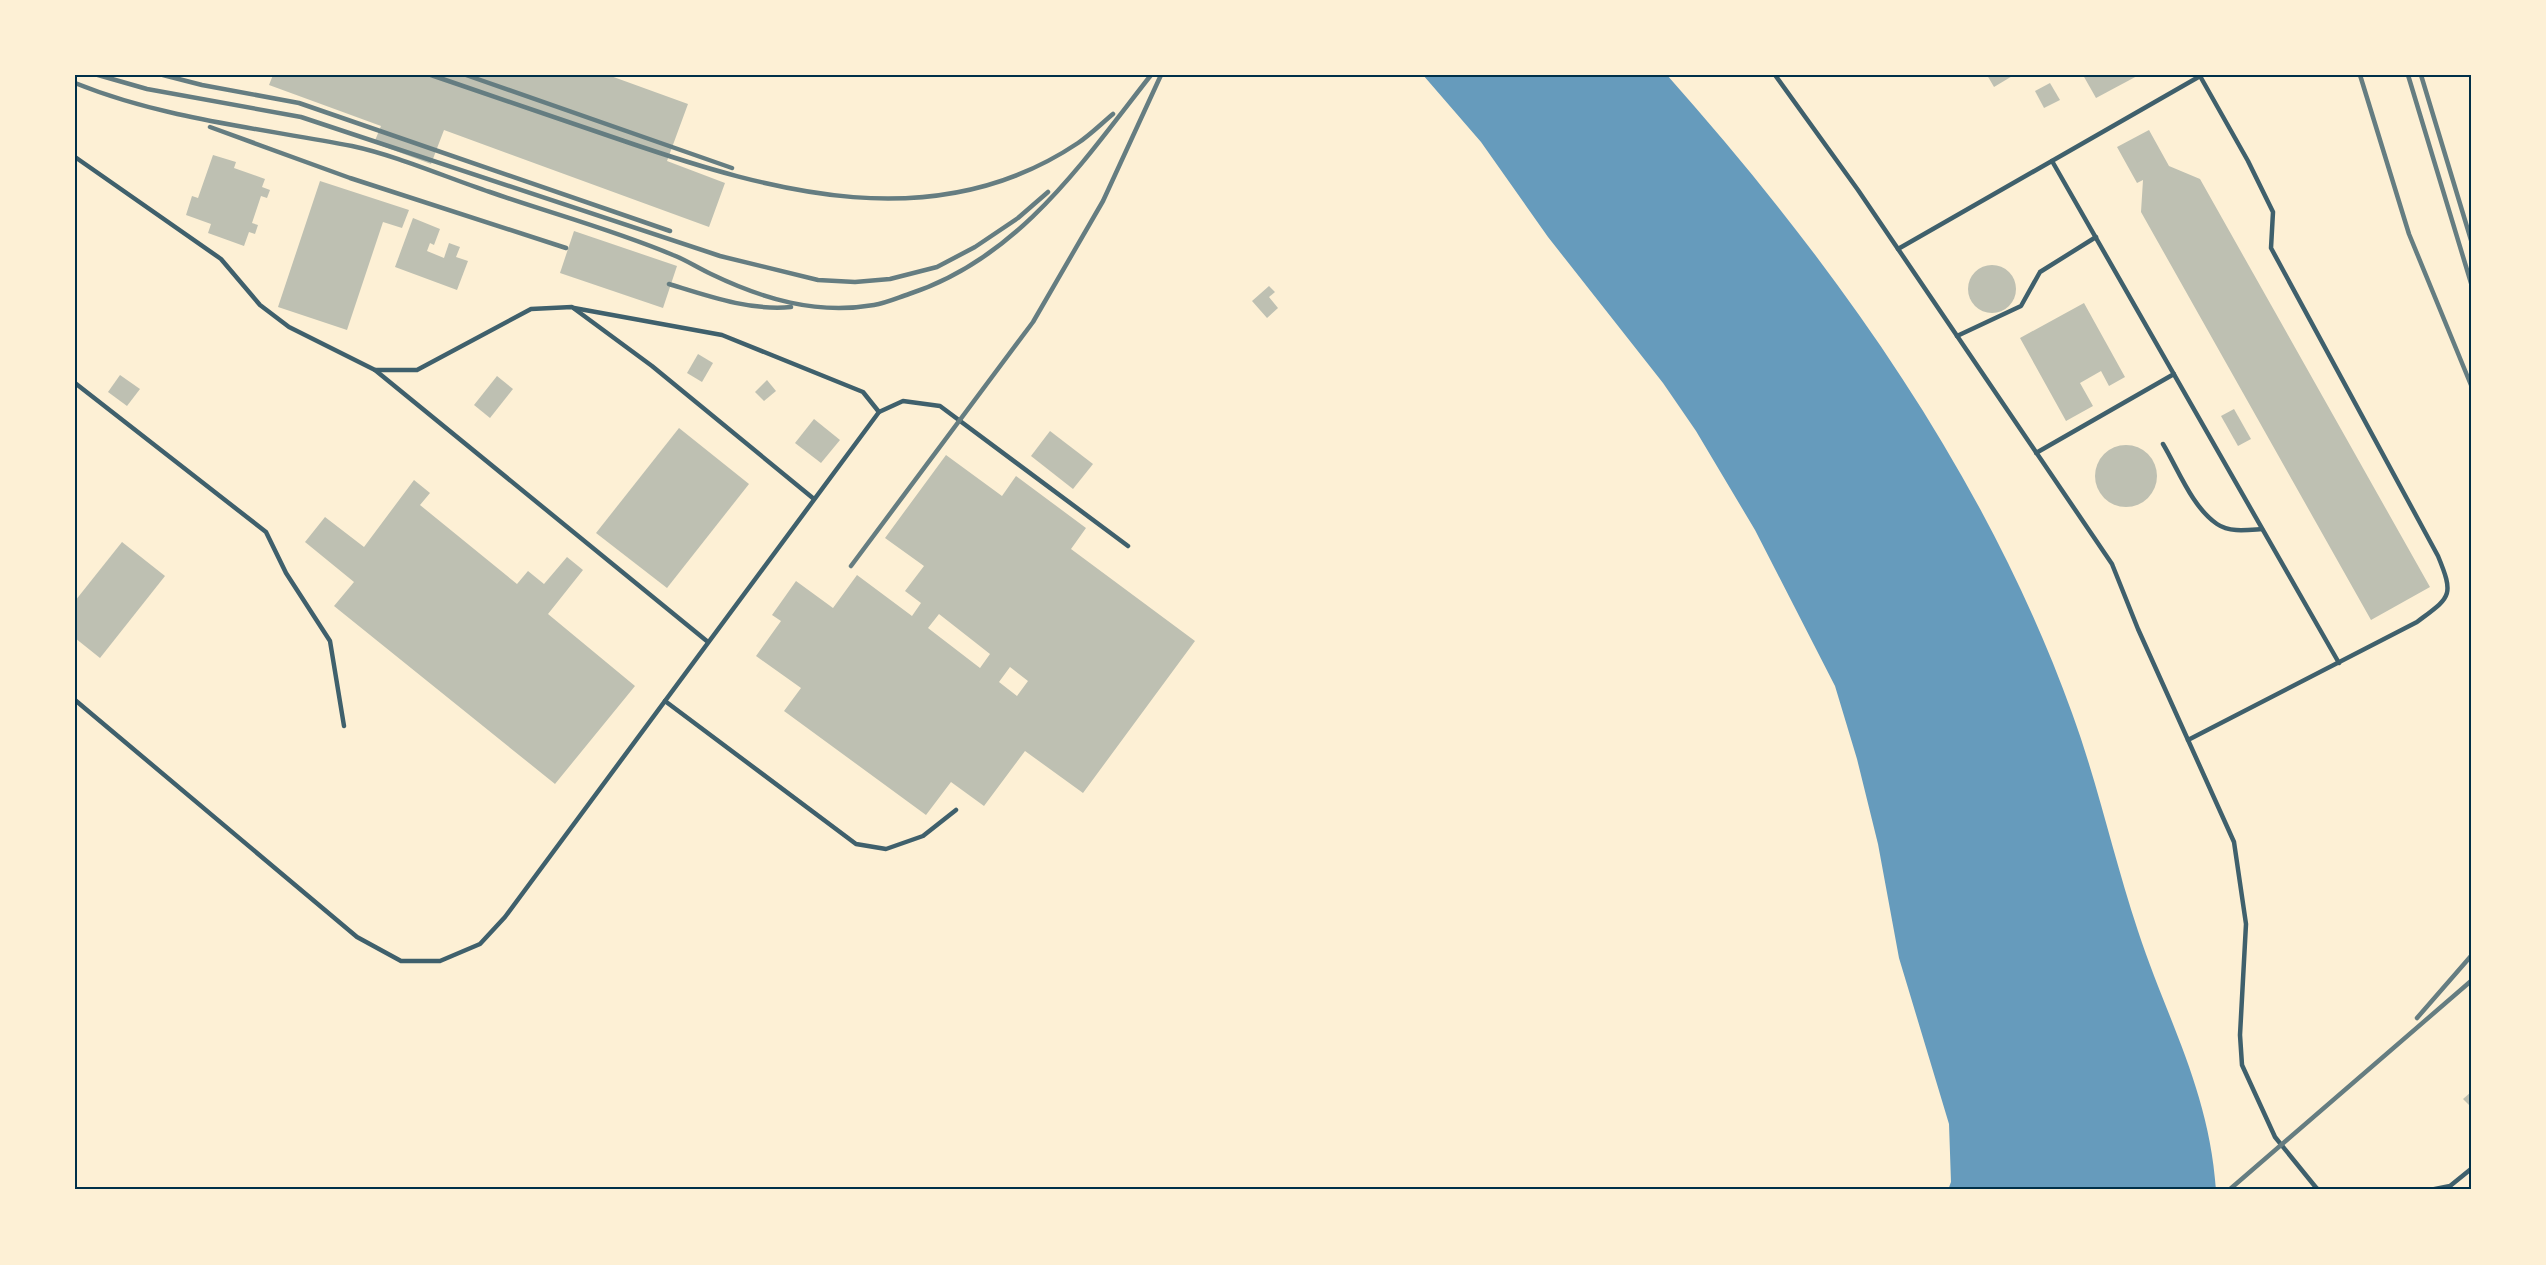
<svg xmlns="http://www.w3.org/2000/svg" width="2546" height="1265" viewBox="0 0 2546 1265" font-family="Cabin,sans-serif">
	<style>
		.water { fill: #669bbc }
		.building { fill: #bec0b2; fill-rule: evenodd }
		.lines { fill: none; stroke-linecap: round; stroke-linejoin: round }
		.service { stroke: #3f606c; stroke-width: 4.5 }
		.rail { stroke: #657d81; stroke-width: 4.5 }
		.neatline { fill: none; stroke: #003049; stroke-width: 2 }
	</style>
	<rect width="100%" height="100%" fill="#fdf0d5"/>
	<path class="water" d="M1423 75H1667C1834 263 1986 474 2072 713 2098 784 2114 859 2138 931 2168 1022 2209 1090 2216 1190H1948L1951 1182 1949 1124 1899 958 1878 844 1857 759 1835 686 1755 530 1696 431 1663 383 1548 237 1481 142Z"/>
	<g class="building">
		<path d="M273 75H608L688 104 667 161 725 183 709 227 444 130 431 164 374 143 381 126 269 85Z"/>
		<path d="M1987 75H2014L1994 87Z"/>
		<path d="M2083 75H2139L2096 98Z"/>
		<path d="M2050 83 2060 100 2044 108 2035 91Z"/>
		<path d="M2149 130 2169 166 2200 179 2430 587 2371 620 2141 212 2143 180 2137 183 2117 147Z"/>
		<path d="M213 155 236 162 234 168 265 179 262 187 270 190 267 198 261 196 252 223 258 225 255 234 249 232 244 246 208 233 211 224 186 215 192 196 198 198Z"/>
		<path d="M320 181 409 210 402 228 383 222 347 330 278 307Z"/>
		<path d="M413 218 440 229 434 245 430 243 427 251 444 258 449 243 460 247 456 257 468 261 457 290 395 267Z"/>
		<path d="M574 231 677 266 663 308 560 273Z"/>
		<circle cx="1992" cy="289" r="24"/>
		<path d="M1269 286 1275 292 1269 297 1278 308 1267 318 1252 301Z"/>
		<path d="M2084 303 2125 377 2109 386 2101 371 2080 383 2093 406 2066 421 2020 338Z"/>
		<path d="M698 354 713 363 702 382 687 373Z"/>
		<path d="M120 375 140 389 127 406 108 392Z"/>
		<path d="M497 376 513 389 490 418 474 405Z"/>
		<path d="M767 380 776 391 764 401 755 392Z"/>
		<path d="M2234 409 2251 439 2238 446 2221 416Z"/>
		<path d="M814 419 840 440 821 463 795 443Z"/>
		<path d="M679 428 749 484 667 588 596 533Z"/>
		<path d="M1050 431 1093 464 1073 489 1031 456Z"/>
		<circle cx="2126" cy="476" r="31"/>
		<path d="M946 455 1002 496 1016 476 1086 528 1071 549 1195 641 1083 793 1025 751 984 806 951 782 926 815 784 711 801 688 756 656 781 621 772 615 796 581 833 608 857 575 912 616 921 603 905 591 924 566 885 538ZM939 614 990 654 980 668 928 628ZM1010 667 1028 681 1017 696 999 682Z"/>
		<path d="M414 480 430 493 420 505 517 584 528 571 544 584 567 557 583 570 548 614 635 686 555 784 334 606 354 582 305 542 325 517 364 547Z"/>
		<path d="M122 542 165 576 100 658 75 638V601Z"/>
		<path d="M2471 1092V1107L2463 1099Z"/>
	</g>
	<g class="lines">
		<g class="service">
			<path d="M1775 75 1858 190 2112 564 2138 629 2234 842 2246 924 2240 1035 2242 1065 2275 1137 2318 1190"/>
			<path d="M75 157 221 259 260 305 289 327 375 370 708 642"/>
			<path d="M2052 161 2339 663"/>
			<path d="M1898 249 2202 75"/>
			<path d="M574 308 722 335 863 392 879 412"/>
			<path d="M1957 336 2021 306 2040 272 2096 237"/>
			<path d="M375 370H417L531 309 572 307 652 366 814 499"/>
			<path d="M75 383 266 532 286 573 330 641 344 726"/>
			<path d="M2163 444C2178 469 2192 507 2217 524 2230 533 2248 530 2262 529"/>
			<path d="M2036 453 2174 374"/>
			<path d="M75 700 357 937 401 961H440L480 944 505 917 879 412 903 401 940 406 1128 546"/>
			<path d="M665 701 856 844 886 849 923 836 956 810"/>
			<path d="M2188 740 2417 622C2450 597 2455 597 2438 556L2271 248 2273 212 2248 161 2200 76"/>
			<path d="M2317 1189 2328 1190"/>
			<path d="M2430 1190 2450 1186 2471 1169"/>
		</g>
		<g class="rail">
			<path d="M98 75 147 89 301 117 720 256 818 280 855 282 890 279 937 267 975 247 1018 218 1048 192"/>
			<path d="M163 75 202 85 299 103 670 231"/>
			<path d="M431 75C495 97 559 119 624 141 773 192 935 239 1078 143 1090 135 1101 124 1113 114"/>
			<path d="M466 75 732 168"/>
			<path d="M2360 75 2409 234 2471 385"/>
			<path d="M2408 75 2471 283"/>
			<path d="M2421 75 2471 240"/>
			<path d="M75 83C164 119 259 128 352 146 398 156 445 177 490 192 550 213 614 230 673 255 686 260 698 268 711 274 763 299 816 315 874 305 886 303 897 298 909 294 1019 258 1082 163 1151 75"/>
			<path d="M210 127 350 178 566 248"/>
			<path d="M669 284C708 296 750 311 791 307"/>
			<path d="M851 566 1033 322 1103 201 1161 75"/>
			<path d="M2417 1018 2471 956"/>
			<path d="M2229 1190 2471 981"/>
		</g>
	</g>
	<rect width="2546" height="1265" fill="none" stroke="#fdf0d5" stroke-width="153"/>
	<rect x="76" y="76" width="2394" height="1112" class="neatline"/>
</svg>
